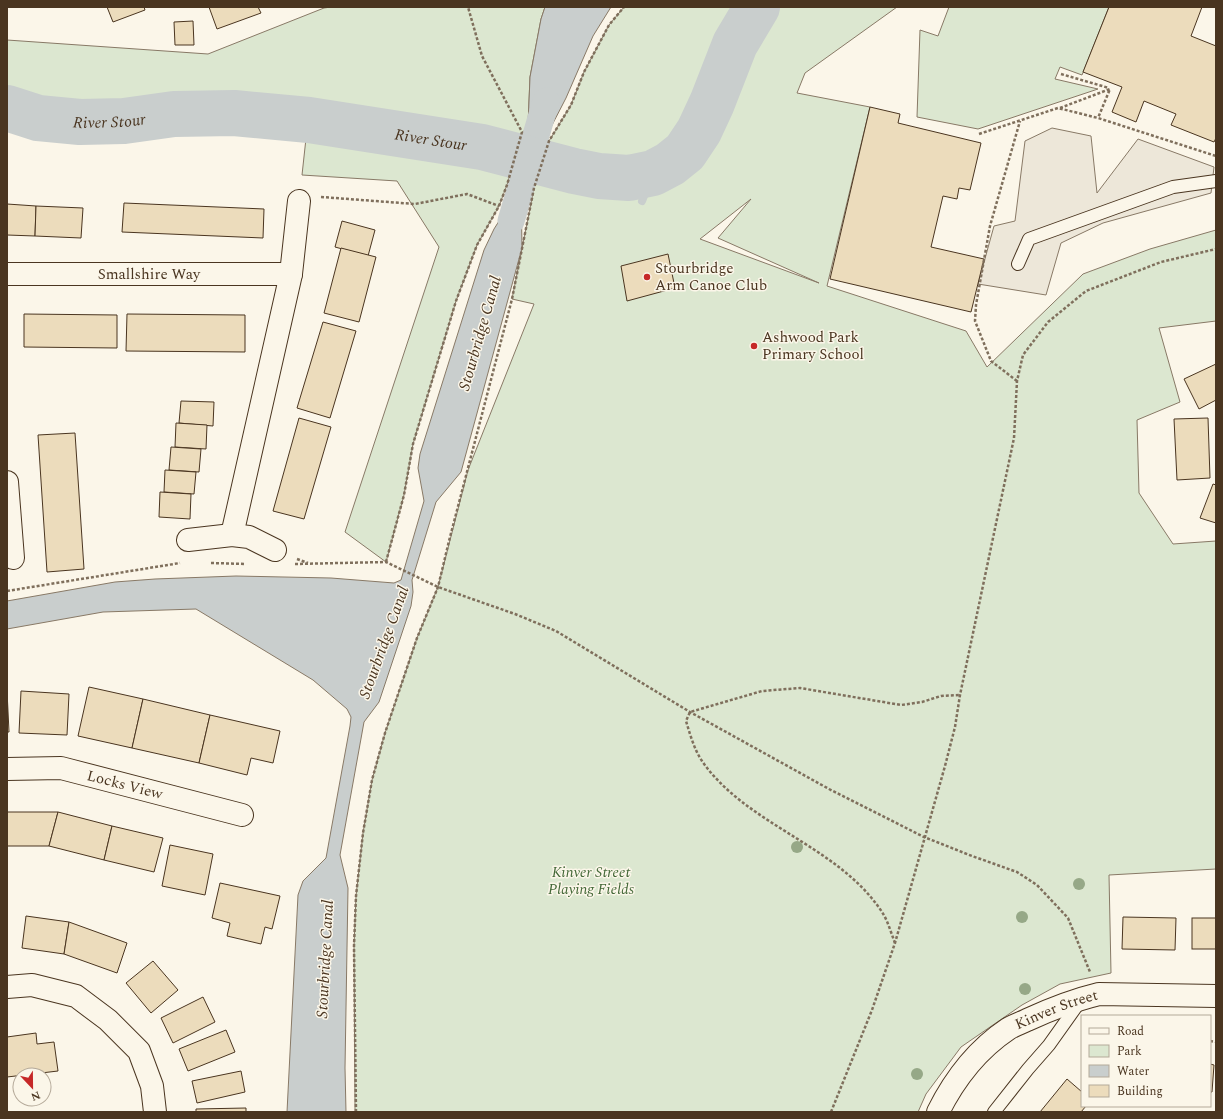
<svg xmlns="http://www.w3.org/2000/svg" width="1223" height="1119" viewBox="0 0 1223 1119" font-family="Spectral,serif">
	<style>
		.green { fill: #dce7d0; stroke: #887966; fill-rule: evenodd }
		.parking { fill: #ede7d9; stroke: #887966 }
		.water { fill: #c9cecd; stroke: #887966 }
		.lines { fill: none; stroke-linecap: round; stroke-linejoin: round }
		.stream { stroke: #c9cecd; stroke-width: 8 }
		.canal { stroke: #c9cecd; stroke-width: 27 }
		.river { stroke: #c9cecd; stroke-width: 46 }
		.building { fill: #ecdcbc; stroke: #4a3520 }
		.lane-casing { stroke: #4a3520; stroke-width: 14 }
		.street-casing { stroke: #4a3520; stroke-width: 24 }
		.path { stroke: #7f6f5c; stroke-width: 2.5; stroke-dasharray: 3 2; stroke-linecap: butt }
		.lane { stroke: #fbf6e9; stroke-width: 12 }
		.street { stroke: #fbf6e9; stroke-width: 22 }
		.tree { fill: #96a887 }
		.poi-dot { fill: #c62828; stroke: #fbf6e9; stroke-width: 1.5 }
		.labels { text-anchor: middle; stroke-width: 3; stroke-linejoin: round; paint-order: stroke }
		.poi-label { font-size: 15px; fill: #4a3520; stroke: #fbf6e9; text-anchor: start }
		.street-label { font-size: 15px; fill: #4a3520; stroke: #fbf6e9 }
		.park-label { font-size: 15px; font-style: italic; fill: #436837; stroke: #fbf6e9 }
		.water-label { font-size: 16px; font-style: italic; fill: #4a3520; stroke: #fbf6e9 }
	</style>
	<rect width="100%" height="100%" fill="#fbf6e9"/>
	<g class="green">
		<path d="M331 7H545L541 19 530 77 528 126 522 133 507 185 499 206 477 245 456 301 413 444 404 495 386 562 345 532 439 247 397 181 302 175 308 120 234 113 174 114 124 121 80 122 38 118 7 108V40L208 54 324 8Z"/>
		<path d="M624 7H897L805 73 797 93 870 107 827 286 966 331 987 367 1083 274 1150 249 1216 230V321L1159 328 1180 402 1137 420 1139 493 1173 544 1216 541V869L1109 875 1111 973 1060 984 1022 1005 961 1047 926 1094 918 1112H355L354 946 356 896 363 833 372 780 385 733 417 638 438 587 468 470 534 304 512 299 534 188 549 141 571 105 584 72 609 25ZM751 199 718 238 819 283 700 239Z"/>
		<path d="M949 7H1109L1082 75 1060 67 1055 79 1098 89 978 129 917 117 920 30 938 36Z"/>
	</g>
	<path class="parking" d="M1052 128 1091 136 1097 193 1138 139 1214 167 1211 193 1103 223 1061 243 1046 295 978 284 994 226 1015 221 1025 141Z"/>
	<g class="water">
		<path d="M545 7H611L593 36 566 98 550 129 536 136 528 126 530 77 541 19Z"/>
		<path d="M521 186 522 248 461 472 436 502 412 580 413 592 411 606 379 702 364 722 340 855 348 888 345 1068 346 1112H287L298 895 303 881 326 858 350 726 351 717 347 709 313 680 196 609 103 612 7 629V601L115 582 155 579 236 576 331 578 394 583 401 580 424 501 418 468 420 454 484 250 494 229Z"/>
	</g>
	<g class="lines">
		<path class="stream" d="M642 201 653 173"/>
		<path class="canal" d="M511 221 546 101"/>
		<path class="river" id="s1" d="M7 108 38 118 80 122 124 121 174 114 234 113 309 120 482 147 574 171 599 176 629 178 653 173 670 164 685 152 699 131 712 103 735 44 757 7"/>
	</g>
	<g class="building">
		<path d="M107 7H144L145 10 113 22Z"/>
		<path d="M209 7H258L261 13 217 29Z"/>
		<path d="M1109 7H1202L1191 36 1216 46V138L1214 142 1171 125 1176 114 1144 101 1136 122 1112 112 1122 87 1083 72Z"/>
		<path d="M193 21 194 45H175L174 22Z"/>
		<path d="M870 107 900 114 898 123 981 143 970 190 959 188 957 199 943 196 931 247 984 259 971 312 830 279Z"/>
		<path d="M124 203 264 209 263 238 122 232Z"/>
		<path d="M7 204 36 206 35 236 7 235Z"/>
		<path d="M36 206 83 208 81 238 35 236Z"/>
		<path d="M342 221 375 230 368 256 335 247Z"/>
		<path d="M341 248 376 257 359 322 324 313Z"/>
		<path d="M668 254 675 288 627 301 621 266Z"/>
		<path d="M24 314 117 315V348L24 347Z"/>
		<path d="M127 314 245 315V352L126 351Z"/>
		<path d="M323 322 356 331 330 418 297 408Z"/>
		<path d="M1216 364V400L1199 409 1184 379Z"/>
		<path d="M181 401 214 402 213 426 179 423Z"/>
		<path d="M299 418 331 427 304 519 273 511Z"/>
		<path d="M1208 418 1210 478 1177 480 1174 419Z"/>
		<path d="M176 423 207 425 206 449 175 447Z"/>
		<path d="M75 433 84 569 47 572 38 435Z"/>
		<path d="M171 447 201 449 199 472 169 470Z"/>
		<path d="M165 470 196 472 194 494 164 492Z"/>
		<path d="M1213 484 1216 485V523L1200 518Z"/>
		<path d="M160 492 191 494 190 519 159 517Z"/>
		<path d="M89 687 143 699 132 748 78 736Z"/>
		<path d="M7 691 9 732H7Z"/>
		<path d="M21 691 69 694 67 735 19 733Z"/>
		<path d="M143 699 210 715 199 763 132 748Z"/>
		<path d="M210 715 280 731 273 763 251 758 247 775 199 763Z"/>
		<path d="M7 812H58L49 846H7Z"/>
		<path d="M58 812 112 826 104 860 49 846Z"/>
		<path d="M112 826 163 838 154 872 104 860Z"/>
		<path d="M170 845 213 854 205 895 162 886Z"/>
		<path d="M220 883 280 896 272 929 265 927 261 944 227 936 230 923 212 918Z"/>
		<path d="M26 916 69 922 64 954 22 948Z"/>
		<path d="M1123 917 1176 918 1175 950 1122 949Z"/>
		<rect x="1192" y="918" width="24" height="31"/>
		<path d="M69 922 127 943 117 973 64 954Z"/>
		<path d="M153 961 178 990 151 1013 126 983Z"/>
		<path d="M203 997 215 1022 173 1043 161 1018Z"/>
		<path d="M226 1030 235 1052 188 1071 179 1049Z"/>
		<path d="M36 1033 37 1044 54 1042 58 1071 7 1077V1037Z"/>
		<path d="M1210 1064 1214 1065 1212 1092H1210Z"/>
		<path d="M241 1071 245 1092 197 1103 192 1081Z"/>
		<path d="M1067 1079 1082 1092V1106H1086L1081 1112H1040Z"/>
		<path d="M246 1108V1112H196V1109Z"/>
	</g>
	<g class="lines">
		<defs>
			<g id="lane">
				<path d="M1018 264 1029 239 1173 187 1216 181"/>
				<path d="M994 1112 1028 1069 1049 1045 1081 1000"/>
			</g>
			<g id="street">
				<path id="s2" d="M7 274H291"/>
				<path d="M7 482 13 558"/>
				<path d="M232 535 291 274 299 201"/>
				<path d="M188 540 232 535 249 537 275 550"/>
				<path id="s3" d="M7 769 61 768 242 815"/>
				<path d="M7 987 32 985 76 996 108 1020 139 1051 152 1086 155 1112"/>
				<path id="s4" d="M938 1112C954 1080 978 1049 1008 1029 1014 1025 1021 1023 1027 1020 1051 1009 1074 1000 1099 994L1216 996"/>
			</g>
		</defs>
		<use href="#lane" class="lane-casing"/>
		<use href="#street" class="street-casing"/>
		<g class="path">
			<path d="M1061 74 1109 88"/>
			<path d="M1060 108 1110 89 1098 118"/>
			<path d="M979 134 1058 108 1098 118 1216 156"/>
			<path d="M321 197 415 204 467 194 499 206"/>
			<path d="M1017 381 991 361 975 321 976 305 990 226 1020 121"/>
			<path d="M297 559 308 563"/>
			<path d="M386 562 404 495 413 444 456 301 477 245 499 206 507 185 522 132 482 56 468 7"/>
			<path d="M211 563 246 564"/>
			<path d="M295 564 386 562 438 587 515 614 556 631 690 712 829 789 924 837 972 856 1017 872 1037 885 1068 918 1090 972"/>
			<path d="M7 591 180 563"/>
			<path d="M895 943C891 933 888 921 882 912 838 845 747 826 702 761 694 749 690 734 686 721L690 712 762 691 800 688 901 705 922 702 941 696 960 695"/>
			<path d="M1210 1041 1216 1042"/>
			<path d="M356 1112 354 946 356 896 363 833 372 780 385 733 417 638 438 587 449 541 512 299 534 188 549 141 571 105 584 72 609 25 624 7"/>
			<path d="M831 1112 872 1010 895 943 945 766 955 727 960 695 1014 438 1017 381 1023 355 1048 322 1086 291 1161 262 1216 249"/>
		</g>
		<use href="#lane" class="lane"/>
		<use href="#street" class="street"/>
	</g>
	<g class="tree">
		<circle cx="797" cy="847" r="6"/>
		<circle cx="1079" cy="884" r="6"/>
		<circle cx="1022" cy="917" r="6"/>
		<circle cx="1025" cy="989" r="6"/>
		<circle cx="917" cy="1074" r="6"/>
	</g>
	<g class="poi-dot">
		<circle cx="647" cy="277" r="4"/>
		<circle cx="754" cy="346" r="4"/>
	</g>
	<g class="labels">
		<g class="poi-label">
			<text x="655" y="273">Stourbridge<tspan x="655" dy="17">Arm Canoe Club</tspan></text>
			<text x="762" y="342">Ashwood Park<tspan x="762" dy="17">Primary School</tspan></text>
		</g>
		<g class="street-label">
			<text dy="5" stroke="none"><textPath href="#s2" startOffset="142">Smallshire Way</textPath></text>
			<text dy="5" stroke="none"><textPath href="#s3" startOffset="120">Locks View</textPath></text>
			<text dy="5" stroke="none"><textPath href="#s4" startOffset="162">Kinver Street</textPath></text>
		</g>
		<g class="park-label">
			<text x="591" y="877">Kinver Street<tspan x="591" dy="17">Playing Fields</tspan></text>
		</g>
		<g class="water-label">
			<text dy="6" stroke="none"><textPath href="#s1" startOffset="104">River Stour</textPath></text>
			<text dy="6" stroke="none"><textPath href="#s1" startOffset="428">River Stour</textPath></text>
			<text transform="translate(479 333) rotate(-74)" y="6">Stourbridge Canal</text>
			<text transform="translate(383 642) rotate(-70)" y="6">Stourbridge Canal</text>
			<text transform="translate(324 959) rotate(-87)" y="6">Stourbridge Canal</text>
		</g>
	</g>
	<rect width="1223" height="1119" fill="none" stroke="#4a3520" stroke-width="16"/>
	<rect x="1081" y="1015" width="130" height="92" fill="#fbf6e9" stroke="#b4a999"/>
	<rect x="1089" y="1028" width="20" height="6" fill="#fbf6e9" stroke="#b4a999"/>
	<text x="1117" y="1035" font-size="12" fill="#4a3520">Road</text>
	<rect x="1089" y="1045" width="20" height="12" fill="#dce7d0" stroke="#b4a999"/>
	<text x="1117" y="1055" font-size="12" fill="#4a3520">Park</text>
	<rect x="1089" y="1065" width="20" height="12" fill="#c9cecd" stroke="#b4a999"/>
	<text x="1117" y="1075" font-size="12" fill="#4a3520">Water</text>
	<rect x="1089" y="1085" width="20" height="12" fill="#ecdcbc" stroke="#b4a999"/>
	<text x="1117" y="1095" font-size="12" fill="#4a3520">Building</text>
	<g transform="translate(32 1087) rotate(158)"><circle r="19" fill="#fbf6e9" stroke="#b4a999"/>
	<path d="M0-3L7 15L0 10L-7 15Z" fill="#c62828"/>
	<text y="-6" font-size="11" font-weight="bold" text-anchor="middle" fill="#4a3520">N</text>
	</g>
</svg>
